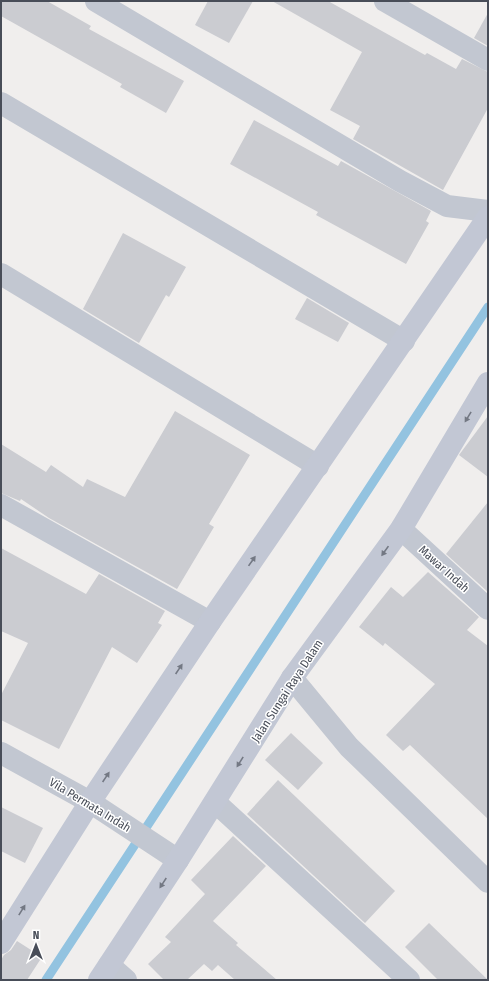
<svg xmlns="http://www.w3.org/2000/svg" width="489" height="981" viewBox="0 0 489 981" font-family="'Fira Sans Condensed',sans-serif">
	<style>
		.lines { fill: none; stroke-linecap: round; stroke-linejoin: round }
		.stream { stroke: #93c3e0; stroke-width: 9 }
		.building { fill: #cbccd1 }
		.street { stroke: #c2c7d1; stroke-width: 22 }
		.secondary { stroke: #c2c7d4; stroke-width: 22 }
		.oneway { fill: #737883 }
		.labels { text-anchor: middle; stroke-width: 3; stroke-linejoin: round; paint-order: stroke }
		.street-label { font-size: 12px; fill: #484d58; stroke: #fff }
	</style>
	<rect width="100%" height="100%" fill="#f0eeed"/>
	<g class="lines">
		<path class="stream" d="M46 980 488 307"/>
	</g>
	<g class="building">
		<path d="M1 1H47L91 26 89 29 184 81 166 113 120 87 122 84 1 16Z"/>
		<path d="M208 1H253L229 43 195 25Z"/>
		<path d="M272 1H328L425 55 427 53 456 69 462 59 488 72V108L443 190 353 139 360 126 330 110 362 52Z"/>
		<path d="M488 13V46L474 38Z"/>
		<path d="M254 120 338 166 341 161 431 211 426 221 429 223 406 264 316 215 318 212 230 164Z"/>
		<path d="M123 233 186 267 169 297 166 295 139 343 83 309Z"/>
		<path d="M307 298 349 323 338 342 295 319Z"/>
		<path d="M175 411 250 455 209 524 214 527 177 589 49 518 21 499 20 501 1 493V444L46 472 51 465 83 487 87 479 125 497Z"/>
		<path d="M488 416V477L459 455Z"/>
		<path d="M488 502V592L446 554Z"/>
		<path d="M1 548 86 594 99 574 165 611 158 623 162 625 137 663 112 647 59 749 1 720V695L28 643 1 631Z"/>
		<path d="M428 572 479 617 467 630 488 646V819L410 745 403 751 386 735 435 684 385 643 383 646 359 627 391 587 403 597Z"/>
		<path d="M291 733 323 763 298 790 265 760Z"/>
		<path d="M278 780 395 891 365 923 247 814Z"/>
		<path d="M1 807 43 828 25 863 1 851Z"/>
		<path d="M233 836 266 866 213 921 238 943 236 945 277 980H235L218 965 212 971 204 964 187 980H164L148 964 171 942 165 937 205 894 191 880Z"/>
		<path d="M429 923 488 980H438L405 947Z"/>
		<path d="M17 941 42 957 27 980H1V960L4 955 11 950Z"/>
	</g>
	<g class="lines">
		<g class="street">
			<path d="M96 1 400 181 447 206 488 211"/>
			<path d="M385 1 488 60"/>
			<path d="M1 103 404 341"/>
			<path d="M1 274 318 466"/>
			<path d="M1 505 210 622"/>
			<path d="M401 529 488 609"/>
			<path d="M292 678 349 747 488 882"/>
			<path d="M1 753 90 802 178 860"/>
			<path d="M215 802 409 980"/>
			<path d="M109 965 126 980"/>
		</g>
		<g class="secondary">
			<path d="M1 943 90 802 210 622 488 217"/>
			<path d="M99 980 178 860 292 678 401 529 488 383"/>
		</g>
	</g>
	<defs><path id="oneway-solid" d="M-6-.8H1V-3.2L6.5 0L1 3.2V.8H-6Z"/></defs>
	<g class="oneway">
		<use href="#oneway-solid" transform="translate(468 417) rotate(121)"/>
		<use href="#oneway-solid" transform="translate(385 551) rotate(125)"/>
		<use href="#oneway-solid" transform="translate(252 561) rotate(-55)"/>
		<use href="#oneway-solid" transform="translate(179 669) rotate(-56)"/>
		<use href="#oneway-solid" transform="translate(240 762) rotate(122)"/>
		<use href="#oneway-solid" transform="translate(106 777) rotate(-56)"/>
		<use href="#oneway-solid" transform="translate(163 883) rotate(123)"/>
		<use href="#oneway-solid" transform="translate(22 910) rotate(-58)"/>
	</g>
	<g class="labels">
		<g class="street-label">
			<text transform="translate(444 569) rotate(42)" y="4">Mawar Indah</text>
			<text transform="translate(287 691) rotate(-57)" y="4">Jalan Sungai Raya Dalam</text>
			<text transform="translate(90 805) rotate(31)" y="4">Vila Permata Indah</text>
		</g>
	</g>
	<rect width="489" height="981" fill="none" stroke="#484d58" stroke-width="4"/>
	<g transform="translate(36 945)" stroke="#ffffff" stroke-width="3" paint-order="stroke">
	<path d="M0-3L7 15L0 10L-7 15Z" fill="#484d58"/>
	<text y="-6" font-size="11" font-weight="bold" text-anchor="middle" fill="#484d58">N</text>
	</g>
</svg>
